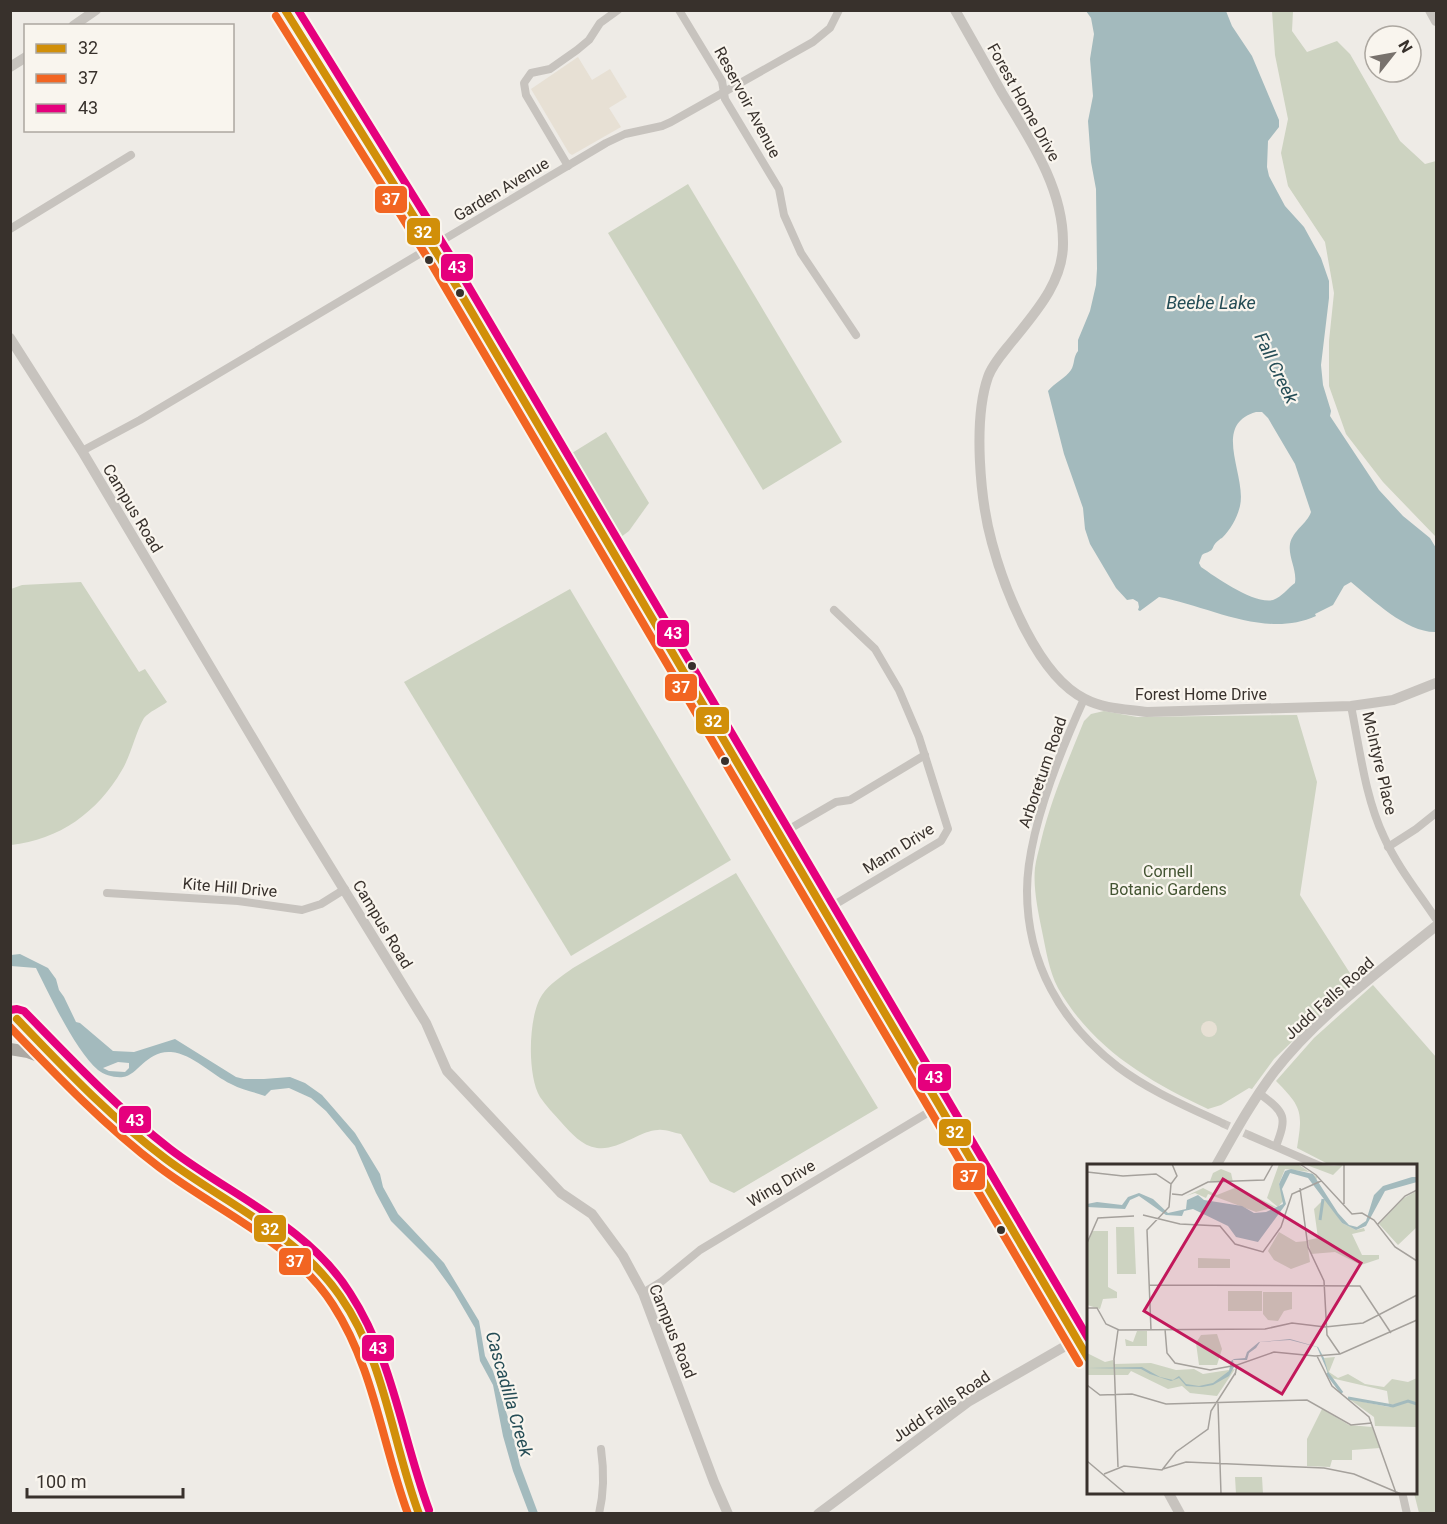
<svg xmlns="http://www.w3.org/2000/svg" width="1447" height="1524" viewBox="0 0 1447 1524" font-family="Roboto,sans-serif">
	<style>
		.green { fill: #cdd3c1 }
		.plaza { fill: #e7e0d4 }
		.water { fill: #a3babd; fill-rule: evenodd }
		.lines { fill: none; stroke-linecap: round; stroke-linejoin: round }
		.minor-tunnel { stroke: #cac6c1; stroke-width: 8; stroke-dasharray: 8 4; stroke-linecap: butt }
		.minor { stroke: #c7c3be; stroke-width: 8 }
		.tertiary { stroke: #c7c3be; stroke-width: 10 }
		.primary { stroke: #aca8a3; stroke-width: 12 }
		.bus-1-casing { stroke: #f9f5ee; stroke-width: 12 }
		.bus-2-casing { stroke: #f9f5ee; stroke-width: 12 }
		.bus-3-casing { stroke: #f9f5ee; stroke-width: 12 }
		.bus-1 { stroke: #d18f09; stroke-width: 8 }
		.bus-2 { stroke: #f26522; stroke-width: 8 }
		.bus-3 { stroke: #e5007d; stroke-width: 8 }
		.bus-dot { fill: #38312c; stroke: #f9f5ee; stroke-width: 2 }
		.labels { text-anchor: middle; stroke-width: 4.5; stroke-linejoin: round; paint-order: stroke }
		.street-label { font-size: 16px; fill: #38312c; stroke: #f9f5ee }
		.park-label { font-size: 16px; fill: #435432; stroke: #f9f5ee }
		.water-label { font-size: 18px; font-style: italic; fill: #254d56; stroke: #f9f5ee }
		.inset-river { fill: none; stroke: #a3babd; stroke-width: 3 }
		.inset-road { fill: none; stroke: #a5a19c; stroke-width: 1.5 }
		.view { fill: #c2185b; fill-opacity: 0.15; stroke: #c2185b; stroke-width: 3 }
		.inset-edge { fill: none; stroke: #38312c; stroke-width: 3 }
		.line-badge { stroke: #f9f5ee; stroke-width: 2 }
		.badge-label { font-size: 16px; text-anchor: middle; font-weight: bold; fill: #fff }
	</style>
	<rect width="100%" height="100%" fill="#eeebe6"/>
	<g class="green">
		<path d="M1272 11H1293L1292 31 1307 52 1337 41 1350 54 1400 141 1425 164 1436 161V537L1383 482 1346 434 1329 386V341L1334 293 1325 242 1288 186 1281 153 1288 119 1275 55Z"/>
		<path d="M688 184 842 442 763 490 608 233Z"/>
		<path d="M606 432 649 503 629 531 613 543 564 458Z"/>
		<path d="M81 582 139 672 145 669 167 702C160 707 149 712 144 718 136 731 131 755 122 770 98 812 59 840 11 845V589L22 585Z"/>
		<path d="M570 589 731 860 571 956 404 682Z"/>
		<path d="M1104 711 1137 717 1297 715 1317 782 1300 895 1355 981 1274 1059 1252 1089 1249 1088 1221 1105 1208 1109C1148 1081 1092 1048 1058 988 1049 971 1046 950 1042 931 1038 911 1033 888 1035 868 1036 859 1039 850 1041 841 1051 799 1068 761 1084 721L1091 714Z"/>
		<path d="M736 873 878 1108 734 1193 710 1182 681 1134C674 1133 665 1129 658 1130 641 1130 618 1151 597 1148 582 1146 571 1133 561 1122 554 1114 546 1106 540 1097 527 1076 528 1016 542 995 549 984 562 976 573 968Z"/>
		<path d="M1373 985 1436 1057V1513H1419L1414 1493 1416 1492V1166L1330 1165 1297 1148C1303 1112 1302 1107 1276 1081L1314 1038Z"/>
	</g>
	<g class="plaza">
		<path d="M578 57 592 80 610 69 627 97 609 108 621 127 572 155 569 153 531 89Z"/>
		<circle cx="1209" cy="1029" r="8"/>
	</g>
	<g class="water">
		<path d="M1086 11H1226L1232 26 1252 56 1279 120V127L1268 141 1267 167 1269 176 1285 206 1304 227 1321 258 1329 281V298L1321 365 1323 385 1331 411 1330 416 1379 490 1403 516 1430 538 1436 548V632C1407 633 1373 600 1351 582L1344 586 1333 605 1315 614 1316 616C1265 639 1209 606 1159 597L1140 611 1138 610 1139 607 1138 602 1133 599 1127 600 1116 588 1090 544 1085 529 1083 508 1064 454 1048 391C1054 383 1066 378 1071 370 1075 364 1073 357 1078 351V340L1090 311 1096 285 1097 269 1096 189 1091 162 1088 121 1093 96 1090 59 1094 34 1091 18ZM1256 412H1262L1268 418 1295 464 1311 512C1307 524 1293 530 1290 544 1288 557 1297 569 1295 583 1288 588 1282 597 1273 600 1253 604 1217 578 1201 567L1199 563 1202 555C1204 553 1207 553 1210 551 1213 550 1213 546 1215 544 1215 543 1221 538 1222 538 1231 529 1237 518 1240 506 1247 475 1211 425 1256 412Z"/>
		<path d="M20 954 48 968 56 979 59 990 64 997 76 1022 80 1023 113 1051 134 1052 175 1039 236 1077 244 1079H264L290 1077 305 1083 322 1095 355 1133 380 1174 383 1187 398 1214 444 1263 479 1321 485 1356 493 1371 511 1427 520 1465 538 1513H529L513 1471 503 1436 493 1385 480 1361 475 1328 454 1292 433 1263 391 1221 376 1193 355 1146 326 1111 311 1098 289 1088 271 1090 265 1096C254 1092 242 1090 231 1084 212 1075 193 1054 171 1052 147 1050 138 1075 123 1077 115 1078 104 1075 98 1070 75 1050 50 996 36 968L11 966V955ZM118 1062 129 1063V1068L125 1072 109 1071 103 1068Z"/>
	</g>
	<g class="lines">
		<path class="minor-tunnel" d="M1222 1123 1251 1136"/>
		<g class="minor">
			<path d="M679 10 722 81 725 99 779 189 784 215 801 253 856 335"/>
			<path d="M568 166 526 95 524 83 531 73 550 69 577 50 589 40 600 23 618 10"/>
			<path d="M10 229 131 155"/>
			<path d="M82 451 140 420 606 143 625 134 662 126 671 122 813 42 830 28 839 10"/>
			<path d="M1084 699C1060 752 1027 833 1027 891 1027 963 1061 1023 1118 1067 1150 1091 1186 1106 1222 1123"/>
			<path d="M1351 706C1360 750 1365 797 1384 837 1397 866 1418 892 1436 919"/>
			<path d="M779 835 836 802 850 800 925 755"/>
			<path d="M1388 847 1416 829 1436 813"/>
			<path d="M107 893 238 901 302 910 321 904 345 889"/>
			<path d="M824 911 941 841 948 829 919 737 899 690 875 649 834 610"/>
			<path d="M1260 1094C1286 1113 1287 1117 1276 1146"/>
			<path d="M1251 1136 1320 1166"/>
			<path d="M643 1293 661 1282 700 1250 939 1106"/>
			<path d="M1402 1492 1407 1514"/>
			<path d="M599 1514C604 1493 604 1470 601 1449"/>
		</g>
		<g class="tertiary">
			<path d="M285 10 441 260 1088 1358"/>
			<path d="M955 10C971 38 986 65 1002 93 1029 138 1063 187 1063 242 1064 282 1034 314 1010 344 1002 354 992 365 988 377 973 420 980 500 992 543 1005 591 1038 676 1085 699 1104 709 1126 709 1147 712L1351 706 1393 700 1436 683"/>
			<path d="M1430 10 1436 21"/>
			<path d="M73 26 96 10"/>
			<path d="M10 67 26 57"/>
			<path d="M10 338 82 451 300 818 426 1023 447 1071 561 1193 592 1214 623 1256 643 1293 714 1482 728 1514"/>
			<path d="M10 1011 17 1019"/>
			<path d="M1216 1166C1234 1134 1252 1101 1274 1072 1318 1015 1380 971 1436 926"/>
			<path d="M1168 1492 1180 1514"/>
			<path d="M818 1514 968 1402 1088 1333"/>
		</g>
		<g class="primary">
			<path d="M10 1022 17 1019C64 1068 111 1118 166 1159 227 1205 294 1232 340 1296 389 1366 388 1439 419 1514"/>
			<path d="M10 1049 28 1052 55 1062"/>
		</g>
		<defs>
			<g id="bus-1">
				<path d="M285 10 441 260 1088 1358"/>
				<path d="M17 1019C64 1068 111 1118 166 1159 225 1203 297 1234 340 1296 385 1360 392 1442 419 1514"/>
			</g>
			<g id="bus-2">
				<path d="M276 16 432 265 1079 1363"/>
				<path d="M10 1027C58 1077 105 1126 159 1167 217 1211 293 1242 333 1305 374 1368 382 1444 408 1514"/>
			</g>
			<g id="bus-3">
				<path d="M298 10 450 255 1088 1338"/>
				<path d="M10 1010 17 1009 24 1011C71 1059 116 1107 170 1149 230 1195 308 1226 350 1293 393 1359 402 1437 429 1510"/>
			</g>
		</defs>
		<use href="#bus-1" class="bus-1-casing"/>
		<use href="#bus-2" class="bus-2-casing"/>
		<use href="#bus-3" class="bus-3-casing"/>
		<use href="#bus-1" class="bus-1"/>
		<use href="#bus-2" class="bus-2"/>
		<use href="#bus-3" class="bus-3"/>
	</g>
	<g class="bus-dot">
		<circle cx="429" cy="260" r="5"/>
		<circle cx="460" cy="293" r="5"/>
		<circle cx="692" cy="666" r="5"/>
		<circle cx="725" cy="761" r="5"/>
		<circle cx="1001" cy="1230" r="5"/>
	</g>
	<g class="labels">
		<g class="street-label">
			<text transform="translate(748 102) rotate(62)" y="6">Reservoir Avenue</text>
			<text transform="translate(1024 102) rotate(61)" y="6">Forest Home Drive</text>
			<text transform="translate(501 189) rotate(-31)" y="6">Garden Avenue</text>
			<text transform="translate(133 508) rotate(59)" y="6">Campus Road</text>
			<text x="1201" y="700">Forest Home Drive</text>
			<text transform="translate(1380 763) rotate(77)" y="6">McIntyre Place</text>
			<text transform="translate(1042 772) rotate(-71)" y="6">Arboretum Road</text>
			<text transform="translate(898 848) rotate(-32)" y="6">Mann Drive</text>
			<text transform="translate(230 887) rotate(5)" y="6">Kite Hill Drive</text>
			<text transform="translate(383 924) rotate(59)" y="6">Campus Road</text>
			<text transform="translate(1329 998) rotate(-42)" y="6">Judd Falls Road</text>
			<text transform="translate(781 1183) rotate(-31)" y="6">Wing Drive</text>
			<text transform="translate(673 1331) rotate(68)" y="6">Campus Road</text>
			<text transform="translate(941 1406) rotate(-34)" y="6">Judd Falls Road</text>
		</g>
		<g class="park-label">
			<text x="1168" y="877">Cornell<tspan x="1168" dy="18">Botanic Gardens</tspan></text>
		</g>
		<g class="water-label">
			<text x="1211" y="309">Beebe Lake</text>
			<text transform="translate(1276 368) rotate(64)" y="6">Fall Creek</text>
			<text transform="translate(509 1394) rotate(74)" y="6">Cascadilla Creek</text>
		</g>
	</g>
	<g transform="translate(1087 1164)">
		<rect width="330" height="330" fill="#eeebe6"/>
		<path d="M192 0 212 1 230 13 229 18 223 8 198 5 192 20 197 36 191 43 180 34ZM217 0 247 2 256 1 246 11ZM134 5 144 9 146 18 123 17 126 9ZM150 23 189 43 169 48 121 30 119 34 108 29 99 32 116 24 130 31ZM330 27V63L311 81 292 60 317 34ZM238 34 255 59 269 66 277 64 278 67 265 70 275 91H292V95L274 101 248 88 224 90 221 76 231 74 227 45ZM29 63H47L49 110H30ZM5 67H21V123L30 128V134L16 135 13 145 0 141V80ZM192 68 209 78 220 77 223 98 204 105 187 96 181 87ZM111 94 143 95V104H111ZM141 127H175V147H141ZM176 128H205V145L197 147 191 157 181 156 176 150ZM50 167H60V182H39L38 175 46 178ZM130 170 135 185 130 201H112L109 179 114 171ZM0 189 18 198 26 196 27 200 64 199 89 206 107 205 116 210 148 205 130 232 103 229 95 222 81 225 44 207 41 211H0ZM248 193 242 208 251 214 261 210 278 220 297 223 305 215 321 218 330 214V238L302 241 300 227 244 214 240 208 237 194ZM262 235 302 243 320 238 330 240V272L329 263 288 262 287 253ZM235 245 262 261 285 263 293 284 265 286V296H245L243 303 220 302V275ZM148 313H175L176 330H149Z" fill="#cdd3c1"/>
		<path d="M204 5 226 10 251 49 262 61 270 63 279 57 287 31 296 22 325 13H330V18L298 27 279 62 269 66 255 59 221 14 203 9 195 25 199 40 171 78 149 73 141 62 106 45 97 47 95 52 79 51 52 32 43 36 38 45 0 43V40L10 38 35 41 41 33 52 29 66 35 81 49 99 45 100 36 111 31 117 36 155 42 167 49 179 48 196 40 192 20 198 7ZM203 175 231 183 237 194 242 211 230 183 203 176 173 178 169 184 162 189 160 196H146L147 203 142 212 126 221 115 223 99 222 92 214 84 217 63 210 54 205 0 204 55 203 73 213 86 216 92 212 99 220 112 222 126 219 142 207 144 197 147 195 158 194 160 188 172 178Z" fill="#a3babd"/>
		<path class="inset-river" d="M233 56 236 35M240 209 255 229M261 234 306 242 321 237 330 240"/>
		<path class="inset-road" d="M213 0 229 11 265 50 275 49 287 56 308 83 330 97M257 0V40M0 8 36 12 69 10 84 20 82 43 60 66 64 166M84 20 90 12 85 0M213 24 221 83 237 117 240 171 253 190M85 30 95 31 121 18 177 16 186 0M56 51 93 60 133 62 148 80 176 88 194 63 205 30 234 17M291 60 318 32 330 26M0 79 11 54 47 52M62 121 273 122 304 169M0 144H10L19 160 32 166 178 165 205 159 238 163 276 159 330 131M78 165 80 189 88 199 123 206 150 201M31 166 27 195 31 303M230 192 245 222 282 253 309 329M148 211 150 201 187 188 228 192 253 190 330 156M0 221 13 231 45 230 79 240 220 236 264 261 285 259M131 239 134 330M0 297 39 330M76 305 99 298 237 304 267 310 314 330M17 310 37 302 75 306 89 288 121 265 124 247 149 208"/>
		<path class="view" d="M136 15 274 99 195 230 57 147Z"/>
		<rect width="330" height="330" class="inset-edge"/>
	</g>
	<g class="line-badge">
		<rect x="374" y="185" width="34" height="29" rx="6" fill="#f26522"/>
		<rect x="406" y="217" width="35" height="29" rx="6" fill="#d18f09"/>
		<rect x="440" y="253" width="34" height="29" rx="6" fill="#e5007d"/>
		<rect x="656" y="619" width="34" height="29" rx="6" fill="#e5007d"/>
		<rect x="664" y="673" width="34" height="29" rx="6" fill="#f26522"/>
		<rect x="695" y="706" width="35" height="29" rx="6" fill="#d18f09"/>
		<rect x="917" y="1063" width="35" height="29" rx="6" fill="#e5007d"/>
		<rect x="118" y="1105" width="34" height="29" rx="6" fill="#e5007d"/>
		<rect x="938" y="1118" width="34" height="29" rx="6" fill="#d18f09"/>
		<rect x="952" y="1162" width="34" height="29" rx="6" fill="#f26522"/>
		<rect x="253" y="1214" width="34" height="29" rx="6" fill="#d18f09"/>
		<rect x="278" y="1247" width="34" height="29" rx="6" fill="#f26522"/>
		<rect x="361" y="1334" width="34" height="28" rx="6" fill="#e5007d"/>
	</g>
	<g class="badge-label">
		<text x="391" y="205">37</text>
		<text x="423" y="238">32</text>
		<text x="457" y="273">43</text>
		<text x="673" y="639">43</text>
		<text x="681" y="693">37</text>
		<text x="713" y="727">32</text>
		<text x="934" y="1083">43</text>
		<text x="135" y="1126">43</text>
		<text x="955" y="1138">32</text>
		<text x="969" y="1182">37</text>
		<text x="270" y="1235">32</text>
		<text x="295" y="1267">37</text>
		<text x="378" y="1354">43</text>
	</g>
	<rect width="1447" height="1524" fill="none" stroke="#38312c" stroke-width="24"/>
	<rect x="24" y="24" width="210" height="108" fill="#f9f5ee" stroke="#aca7a0" stroke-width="1.5"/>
	<rect x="36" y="44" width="30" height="9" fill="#d18f09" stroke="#aca7a0" stroke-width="1.5"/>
	<text x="78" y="54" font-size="18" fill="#38312c">32</text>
	<rect x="36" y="74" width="30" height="9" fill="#f26522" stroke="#aca7a0" stroke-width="1.5"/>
	<text x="78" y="84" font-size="18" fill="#38312c">37</text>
	<rect x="36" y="104" width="30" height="9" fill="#e5007d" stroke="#aca7a0" stroke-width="1.5"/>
	<text x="78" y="114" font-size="18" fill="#38312c">43</text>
	<g transform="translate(1393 54) rotate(59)"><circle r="28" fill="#f9f5ee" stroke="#aca7a0" stroke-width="1.5"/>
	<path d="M0-4.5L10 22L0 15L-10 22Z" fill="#78726d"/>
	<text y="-9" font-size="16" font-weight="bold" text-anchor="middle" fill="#38312c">N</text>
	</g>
	<path d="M27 1488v9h156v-9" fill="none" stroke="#38312c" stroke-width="3"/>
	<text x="36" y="1488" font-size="18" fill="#38312c" stroke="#f9f5ee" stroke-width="4.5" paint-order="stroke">100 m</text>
</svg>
